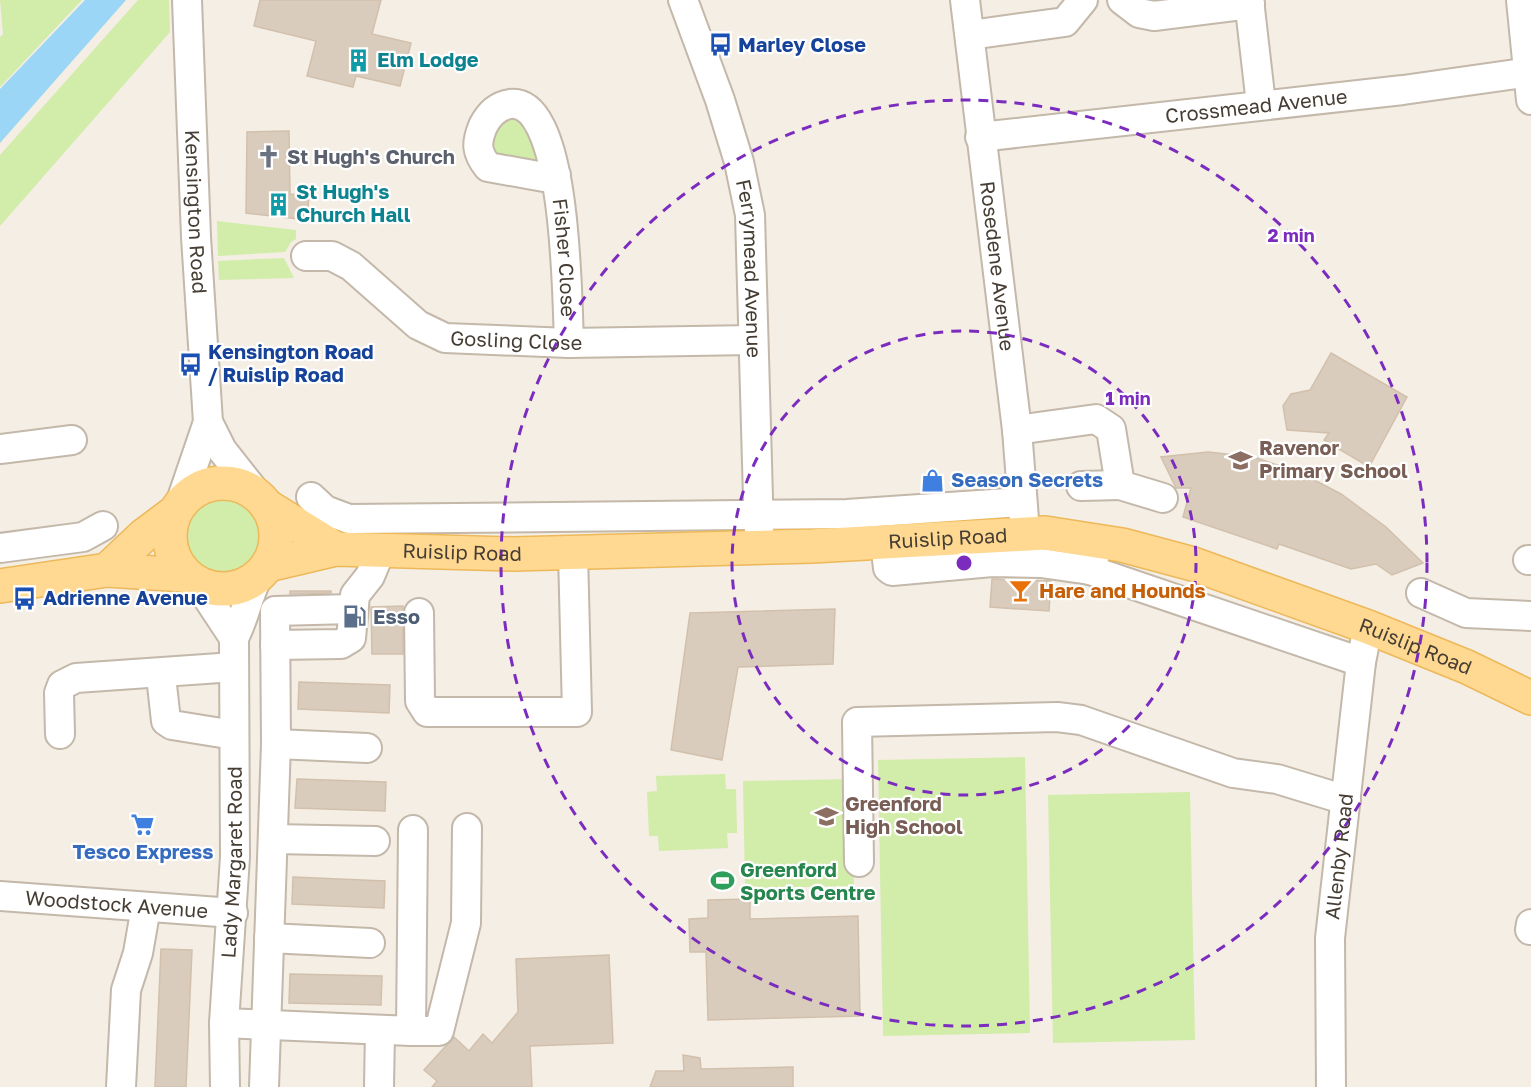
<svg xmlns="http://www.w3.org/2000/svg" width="1531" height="1087" viewBox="0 0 1531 1087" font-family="'Golos Text',sans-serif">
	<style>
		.green { fill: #d2eca9 }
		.water { fill: #9bd6f6 }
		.building { fill: #d9ccbc; stroke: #d2c0ac; stroke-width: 1.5 }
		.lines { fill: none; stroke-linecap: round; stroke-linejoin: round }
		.minor-casing { stroke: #c3b8a9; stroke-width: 32 }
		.major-casing { stroke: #edb859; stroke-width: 36 }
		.minor { stroke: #fff; stroke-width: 28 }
		.major { stroke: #ffd992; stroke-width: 33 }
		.ring { fill: none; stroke: #7b2cbf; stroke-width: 3; stroke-dasharray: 10 8 }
		.labels { text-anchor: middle; stroke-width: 4.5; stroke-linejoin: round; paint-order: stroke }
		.transit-label { font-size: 20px; font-weight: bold; fill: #164399; stroke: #fff; text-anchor: start }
		.culture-label { font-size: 20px; font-weight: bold; fill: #0d838f; stroke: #fff; text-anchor: start }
		.street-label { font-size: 20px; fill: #463e34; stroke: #fff }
		.worship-label { font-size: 20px; font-weight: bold; fill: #5b616d; stroke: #fff; text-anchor: start }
		.education-label { font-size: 20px; font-weight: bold; fill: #785e54; stroke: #fff; text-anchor: start }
		.shop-label { font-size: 20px; font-weight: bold; fill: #366cbe; stroke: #fff; text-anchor: start }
		.food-label { font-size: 20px; font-weight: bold; fill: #c56008; stroke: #fff; text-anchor: start }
		.service-label { font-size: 20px; font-weight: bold; fill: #4e5e75; stroke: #fff; text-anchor: start }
		.leisure-label { font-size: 20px; font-weight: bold; fill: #27864d; stroke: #fff; text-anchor: start }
		.centre { fill: #7b2cbf; stroke: #fff; stroke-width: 3 }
		.ring-label { font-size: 18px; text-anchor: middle; font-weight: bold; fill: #7b2cbf; stroke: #fff; stroke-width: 4.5; stroke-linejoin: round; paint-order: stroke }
	</style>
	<rect width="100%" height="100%" fill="#f4eee4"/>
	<g class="green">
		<path d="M0 0H82L0 87V37L3 34Z"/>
		<path d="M138 0H169L170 32 0 226V155Z"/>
		<path d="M518 113 541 160 535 165 485 152 496 121Z"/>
		<path d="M217 221 296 230V239L291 242 285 252 218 256Z"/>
		<path d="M284 258 294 278 219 280 218 261Z"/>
		<circle cx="224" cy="534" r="42"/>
		<path d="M1025 757 1030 1033 883 1036 878 760Z"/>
		<path d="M725 774 726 789H736L737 833H727L728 848 659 851 658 836H649L647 792 657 791 656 776Z"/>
		<path d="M852 779 854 886 745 888 743 781Z"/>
		<path d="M1190 792 1195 1040 1053 1043 1048 795Z"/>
	</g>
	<path class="water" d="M85 0H126L0 143V89Z"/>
	<g class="building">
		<path d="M260 0H381L372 34 411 43 400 86 356 76 353 87 307 76 316 41 254 26Z"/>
		<path d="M289 131 290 194 309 196 307 220 246 213 247 132Z"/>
		<path d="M1331 353 1407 397 1369 467 1324 440 1329 433 1287 430 1283 406 1291 394 1310 390Z"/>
		<path d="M1208 452 1254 457 1301 473 1341 494 1386 527 1423 563 1392 575 1376 564 1351 569 1279 544 1277 549 1183 517 1191 488H1176L1161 457Z"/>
		<path d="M992 579 1051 581 1049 611 990 607Z"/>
		<path d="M290 591H331V593L290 594Z"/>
		<path d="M403 606V654H372L371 607Z"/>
		<path d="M835 609 833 664 738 667 722 760 671 750 690 613Z"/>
		<path d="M299 682 390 685 389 713 298 709Z"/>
		<path d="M297 779 386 782 385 811 295 808Z"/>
		<path d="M293 877 385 881 384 908 292 904Z"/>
		<path d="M750 899V919L858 916 860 1016 708 1020 706 952H690L689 919 708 918V900Z"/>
		<path d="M161 949 192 950 186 1087H155Z"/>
		<path d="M609 955 613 1043 530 1046 532 1087H432L437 1081 424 1070 454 1037 469 1051 483 1034 492 1043 518 1012 516 959Z"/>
		<path d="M290 974 382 976 381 1005 289 1003Z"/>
		<path d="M683 1055 700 1058 701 1069 793 1067V1087H650L656 1071H684Z"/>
	</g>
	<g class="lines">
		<defs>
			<g id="minor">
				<path id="s1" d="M187 0 196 237 208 422 222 450 256 493"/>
				<path id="s2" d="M683 0 720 100 739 162 750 215 759 533"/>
				<path id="s3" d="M965 0 1017 430 1024 519"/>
				<path d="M1122 0 1139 13 1154 16 1250 4"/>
				<path d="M1249 0 1261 104"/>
				<path d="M1521 0 1531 100"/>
				<path d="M970 35 1065 22 1083 0"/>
				<path id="s4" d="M980 137 1403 90 1531 72"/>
				<path id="s5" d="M556 175 544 177 488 167C476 152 476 143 483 126 489 114 497 106 510 104 568 97 567 304 569 343"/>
				<path id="s6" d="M306 256H332L351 266 418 325 445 338 569 343 753 340"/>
				<path d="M1017 430 1096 419 1111 429 1120 485 1163 498"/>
				<path d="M0 449 72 440"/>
				<path d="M1081 486 1120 485"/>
				<path d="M311 497 325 510 349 519 847 514 1022 502"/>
				<path d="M180 504 208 422"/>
				<path d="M885 542 888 568 892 571 992 562 1041 563 1090 570 1096 551"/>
				<path d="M0 548 83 537 103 526"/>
				<path d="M1528 560H1531"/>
				<path d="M1090 570 1361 662"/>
				<path d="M197 582 234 638"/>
				<path d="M1421 593 1466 613 1531 616"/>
				<path d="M419 613 420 701 427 712H577L573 553"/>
				<path d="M275 645 341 644 351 638 355 595 370 576 380 552"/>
				<path d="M162 685 166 721 172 725 234 735"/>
				<path d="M60 734 59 693 62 685 76 678 234 667"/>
				<path d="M276 744 367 748"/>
				<path d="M273 839 375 841"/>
				<path d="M859 862 857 722 1057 717 1081 720 1233 773 1277 779 1346 800"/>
				<path id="s7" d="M0 896 233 913"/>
				<path d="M1530 930 1531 924"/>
				<path d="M269 938 370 943"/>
				<path d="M224 1023 411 1031 413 830"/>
				<path d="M411 1031H439L466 923 467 828"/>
				<path d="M121 1087 126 990 138 953 146 907"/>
				<path id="s8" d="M225 1087 224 1023 235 857 234 638C245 617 248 595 259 574"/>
				<path d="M264 1087 276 744 275 611 352 609"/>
				<path d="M379 1087 380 1030"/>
				<path id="s9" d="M1331 1087 1330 938 1361 662 1368 627"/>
			</g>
			<g id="major">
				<circle cx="223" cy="536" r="53"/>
				<path d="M267 506 336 549"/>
				<path id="s10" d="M268 565 336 549 514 554 812 546 1045 533 1122 545 1193 564 1368 627 1467 667 1531 698"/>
				<path d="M107 570 143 536 175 512"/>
				<path d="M0 586 107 570 185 575"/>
			</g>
		</defs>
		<use href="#minor" class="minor-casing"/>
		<use href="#major" class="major-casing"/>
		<use href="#minor" class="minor"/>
		<use href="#major" class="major"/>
	</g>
	<g class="ring">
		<circle cx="964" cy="563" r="232"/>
		<circle cx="964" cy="563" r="463"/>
	</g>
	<defs>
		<symbol id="bus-bare" viewBox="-9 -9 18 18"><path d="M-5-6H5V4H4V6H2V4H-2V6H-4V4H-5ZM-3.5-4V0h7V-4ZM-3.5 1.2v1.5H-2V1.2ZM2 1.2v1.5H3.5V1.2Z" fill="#1a4fb4" stroke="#fff" stroke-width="2.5" paint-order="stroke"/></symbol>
		<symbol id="building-bare" viewBox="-9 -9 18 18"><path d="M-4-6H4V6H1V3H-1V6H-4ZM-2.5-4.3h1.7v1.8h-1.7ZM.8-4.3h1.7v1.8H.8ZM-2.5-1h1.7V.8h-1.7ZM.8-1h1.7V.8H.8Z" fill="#0f9aa8" stroke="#fff" stroke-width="2.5" paint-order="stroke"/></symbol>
		<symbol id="church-bare" viewBox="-9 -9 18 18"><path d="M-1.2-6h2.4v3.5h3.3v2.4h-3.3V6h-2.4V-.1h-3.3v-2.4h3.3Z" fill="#6b7280" stroke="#fff" stroke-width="2.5" paint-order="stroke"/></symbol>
		<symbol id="school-bare" viewBox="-9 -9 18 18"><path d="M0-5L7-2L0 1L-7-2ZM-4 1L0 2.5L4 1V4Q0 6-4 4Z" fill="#8d6e63" stroke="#fff" stroke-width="2.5" paint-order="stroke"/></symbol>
		<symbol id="shop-bare" viewBox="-9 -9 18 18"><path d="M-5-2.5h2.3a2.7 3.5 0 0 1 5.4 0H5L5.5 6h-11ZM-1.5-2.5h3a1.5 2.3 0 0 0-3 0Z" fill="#3f7fe0" stroke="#fff" stroke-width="2.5" paint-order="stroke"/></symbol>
		<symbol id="bar-bare" viewBox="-9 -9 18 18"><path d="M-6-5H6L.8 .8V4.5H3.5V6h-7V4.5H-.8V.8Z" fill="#e8710a" stroke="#fff" stroke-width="2.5" paint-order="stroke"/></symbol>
		<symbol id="fuel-bare" viewBox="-9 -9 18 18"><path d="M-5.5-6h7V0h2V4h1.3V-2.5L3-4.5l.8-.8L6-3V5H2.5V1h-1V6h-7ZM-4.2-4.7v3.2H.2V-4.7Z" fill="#5c6f8a" stroke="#fff" stroke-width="2.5" paint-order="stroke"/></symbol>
		<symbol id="supermarket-bare" viewBox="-9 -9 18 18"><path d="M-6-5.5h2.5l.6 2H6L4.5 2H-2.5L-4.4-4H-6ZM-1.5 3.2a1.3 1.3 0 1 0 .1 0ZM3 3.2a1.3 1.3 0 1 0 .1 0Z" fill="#3f7fe0" stroke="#fff" stroke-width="2.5" paint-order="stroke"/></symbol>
		<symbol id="stadium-bare" viewBox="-9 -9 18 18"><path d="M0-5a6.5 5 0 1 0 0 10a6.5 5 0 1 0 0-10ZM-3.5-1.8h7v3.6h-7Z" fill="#2e9e5b" stroke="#fff" stroke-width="2.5" paint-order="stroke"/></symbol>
	</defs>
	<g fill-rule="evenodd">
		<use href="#bus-bare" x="704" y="28" width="33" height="33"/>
		<use href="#building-bare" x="342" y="44" width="33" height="33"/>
		<use href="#church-bare" x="252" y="140" width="33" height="33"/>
		<use href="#building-bare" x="262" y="188" width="33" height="33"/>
		<use href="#bus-bare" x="174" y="348" width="33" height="33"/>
		<use href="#school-bare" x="1224" y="444" width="33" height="33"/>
		<use href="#shop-bare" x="916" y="464" width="33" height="33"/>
		<use href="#bar-bare" x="1004" y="574" width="33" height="33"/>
		<use href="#bus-bare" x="8" y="582" width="33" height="33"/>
		<use href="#fuel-bare" x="338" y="600" width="33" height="33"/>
		<use href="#school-bare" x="810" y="800" width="33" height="33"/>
		<use href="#supermarket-bare" x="126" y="808" width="33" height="33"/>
		<use href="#stadium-bare" x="706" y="864" width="33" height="33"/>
	</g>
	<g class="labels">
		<g class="transit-label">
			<text x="738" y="52">Marley Close</text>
			<text x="208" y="359">Kensington Road<tspan x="208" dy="23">/ Ruislip Road</tspan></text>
			<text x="43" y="605">Adrienne Avenue</text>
		</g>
		<g class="culture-label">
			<text x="377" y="67">Elm Lodge</text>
			<text x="296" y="199">St Hugh's<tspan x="296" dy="23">Church Hall</tspan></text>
		</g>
		<g class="street-label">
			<text dy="7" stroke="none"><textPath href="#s4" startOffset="278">Crossmead Avenue</textPath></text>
			<text dy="7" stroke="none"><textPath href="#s1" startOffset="212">Kensington Road</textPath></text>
			<text dy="7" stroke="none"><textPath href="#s5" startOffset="324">Fisher Close</textPath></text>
			<text dy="7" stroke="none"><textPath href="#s3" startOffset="268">Rosedene Avenue</textPath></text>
			<text dy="7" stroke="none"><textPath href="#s2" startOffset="279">Ferrymead Avenue</textPath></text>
			<text dy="7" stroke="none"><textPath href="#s6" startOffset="238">Gosling Close</textPath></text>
			<text dy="7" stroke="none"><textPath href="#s10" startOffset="682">Ruislip Road</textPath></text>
			<text dy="7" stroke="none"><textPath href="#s10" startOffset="196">Ruislip Road</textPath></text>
			<text dy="7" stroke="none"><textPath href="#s10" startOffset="1168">Ruislip Road</textPath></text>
			<text dy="7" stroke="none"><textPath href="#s9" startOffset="231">Allenby Road</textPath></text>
			<text dy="7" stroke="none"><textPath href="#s8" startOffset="225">Lady Margaret Road</textPath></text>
			<text dy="7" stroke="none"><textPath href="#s7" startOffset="117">Woodstock Avenue</textPath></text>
		</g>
		<g class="worship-label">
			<text x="287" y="164">St Hugh's Church</text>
		</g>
		<g class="education-label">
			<text x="1259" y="455">Ravenor<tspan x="1259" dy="23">Primary School</tspan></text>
			<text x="845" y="811">Greenford<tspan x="845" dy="23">High School</tspan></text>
		</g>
		<g class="shop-label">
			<text x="951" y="487">Season Secrets</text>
			<text x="143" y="859" text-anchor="middle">Tesco Express</text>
		</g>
		<g class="food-label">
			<text x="1039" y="598">Hare and Hounds</text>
		</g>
		<g class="service-label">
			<text x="373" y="624">Esso</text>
		</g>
		<g class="leisure-label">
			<text x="740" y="877">Greenford<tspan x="740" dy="23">Sports Centre</tspan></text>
		</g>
	</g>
	<circle cx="964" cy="563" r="9" class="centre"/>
	<g class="ring-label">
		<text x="1291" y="242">2 min</text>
		<text x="1128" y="405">1 min</text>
	</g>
</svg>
